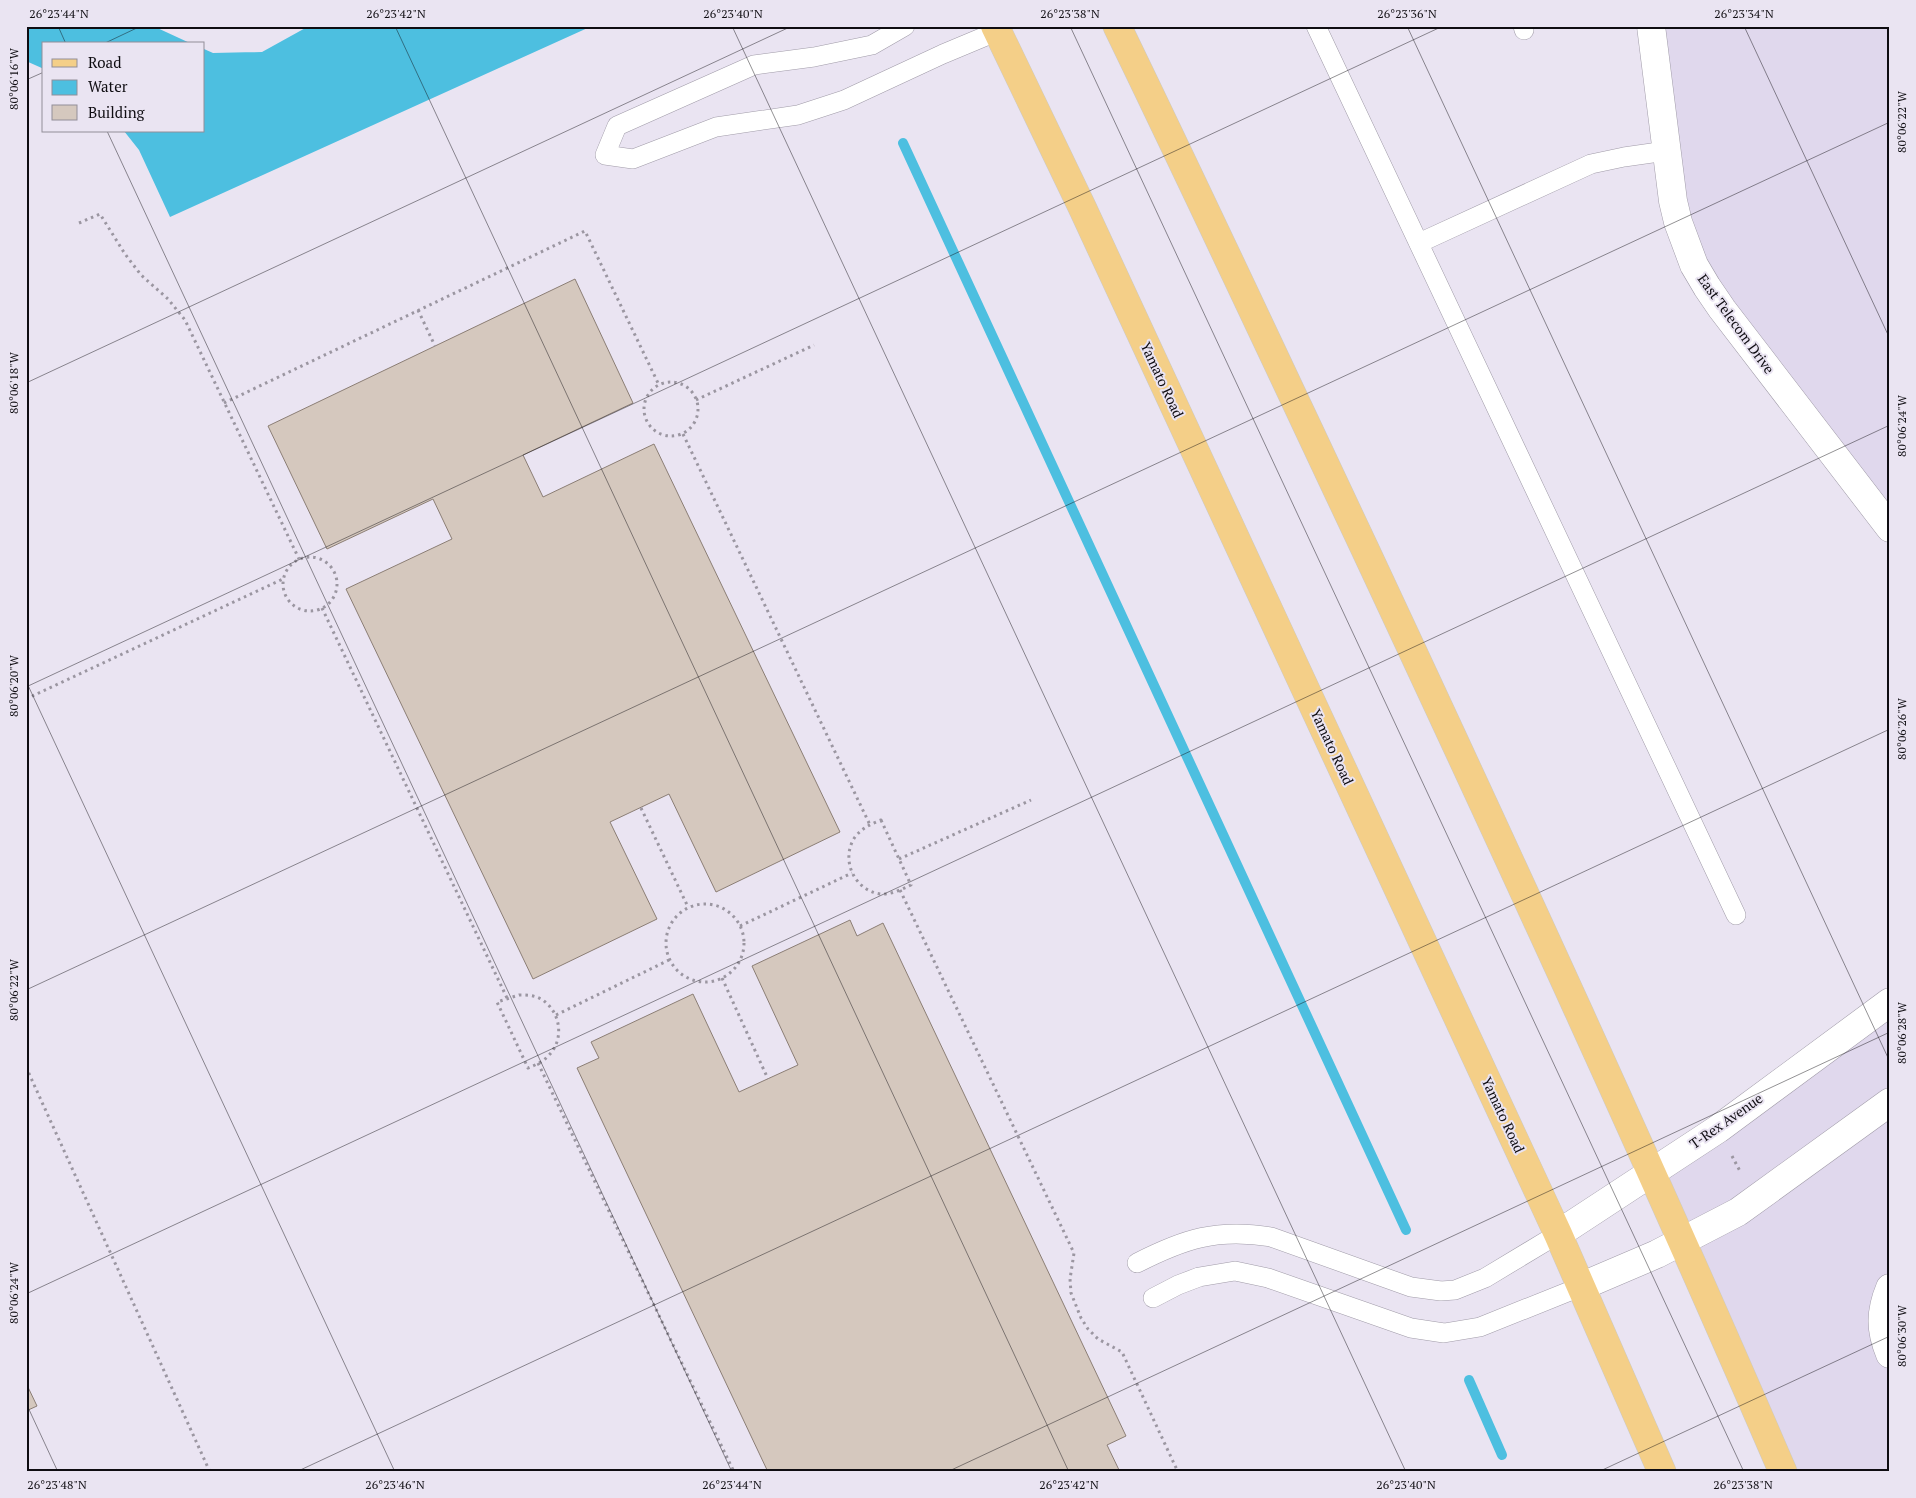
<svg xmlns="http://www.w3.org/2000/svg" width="1916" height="1498" viewBox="0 0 1916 1498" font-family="'PT Serif',serif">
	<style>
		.built { fill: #e0d8ed }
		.water { fill: #4dbfe0 }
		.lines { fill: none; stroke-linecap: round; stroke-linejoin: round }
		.stream { stroke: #4dbfe0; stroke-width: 10 }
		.building { fill: #d5c8be; stroke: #8b7e75 }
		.service-casing { stroke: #a09ba8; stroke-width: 20 }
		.minor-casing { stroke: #a09ba8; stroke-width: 29 }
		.primary-casing { stroke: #cacacb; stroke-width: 29 }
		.path { stroke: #9b96a1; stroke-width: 3; stroke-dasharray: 2.5 4; stroke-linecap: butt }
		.service { stroke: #fff; stroke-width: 19 }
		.minor { stroke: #fff; stroke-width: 28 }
		.primary { stroke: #f4cf88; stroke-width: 28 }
		.ticks { fill: none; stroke: #0f0d12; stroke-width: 1; stroke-opacity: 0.45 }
		.labels { text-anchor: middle; stroke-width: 4; stroke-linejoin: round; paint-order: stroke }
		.street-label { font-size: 14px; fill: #0f0d12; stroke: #eae4f2 }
		.neatline { fill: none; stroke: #0f0d12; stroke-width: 2 }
		.ticks-label { font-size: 12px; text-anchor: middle; fill: #0f0d12 }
	</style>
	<rect width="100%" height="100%" fill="#eae4f2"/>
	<g class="built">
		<path d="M1651 26H1890V528L1694 265Z"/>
		<path d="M1890 1002V1472H1783L1652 1172Z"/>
	</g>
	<g class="water">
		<path d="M26 26H153L192 44H44V69L26 61Z"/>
		<path d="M309 26H592L170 217 139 150 124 131H204V49L213 53 262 52Z"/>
	</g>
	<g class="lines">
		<g class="stream">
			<path d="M903 143 1406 1230"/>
			<path d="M1469 1380 1502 1455"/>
		</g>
	</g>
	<g class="building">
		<path d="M575 279 633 403 523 455 543 497 654 444 840 832 716 892 669 794 610 822 657 919 533 979 346 589 452 539 433 499 327 549 268 426Z"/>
		<path d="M850 920 857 936 883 923 1126 1436 1107 1445 1120 1472H768L577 1068 599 1058 591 1042 693 994 739 1092 798 1065 752 966Z"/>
		<path d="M26 1383 37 1406 26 1411Z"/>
	</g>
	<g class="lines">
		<defs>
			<g id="service">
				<path d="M905 26 872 45 814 57 754 65 617 126 605 155 633 159 716 127 798 115 844 100 943 54 998 31"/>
				<path d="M1316 26 1736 915"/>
				<path d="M1523 26 1524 30"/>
				<path d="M1419 243 1591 164 1624 157 1666 151"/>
				<path d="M1137 1263C1184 1239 1217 1228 1271 1237L1411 1287 1441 1291 1455 1290 1485 1278 1558 1234"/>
				<path d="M1153 1298 1178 1285 1199 1277 1235 1271 1268 1278 1411 1328 1444 1333 1480 1327 1580 1287"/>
			</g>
			<g id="minor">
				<path d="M1651 26 1673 201 1678 222 1694 265 1707 287 1722 309 1890 528"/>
				<path d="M1558 1234 1718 1129 1890 1002"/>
				<path d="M1580 1287 1657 1254 1738 1212 1890 1102"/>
				<path d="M1890 1288C1880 1312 1880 1330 1890 1354"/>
			</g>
			<g id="primary">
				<path d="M995 26 1082 207 1558 1234 1662 1472"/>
				<path d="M1117 26C1201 199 1282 373 1364 547 1507 853 1649 1161 1783 1472"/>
			</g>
		</defs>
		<use href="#service" class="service-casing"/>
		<use href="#minor" class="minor-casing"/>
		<use href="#primary" class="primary-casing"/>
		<g class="path">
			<path d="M1764 27 1771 26"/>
			<path d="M79 223 100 214 125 254 141 275 168 299 185 320 299 559"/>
			<path d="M418 310 435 346"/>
			<circle cx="671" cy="409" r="27"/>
			<path d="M696 400 814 345"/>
			<path d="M224 403 585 231 659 385"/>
			<path d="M683 434 870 825"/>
			<circle cx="310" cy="584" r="27"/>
			<path d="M322 608 507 998"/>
			<path d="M26 699 283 579"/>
			<path d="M641 808 688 907"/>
			<path d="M881 820 911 885C902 889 891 895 881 894 854 891 840 859 855 837 862 828 871 824 881 820Z"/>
			<path d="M899 859 1031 800"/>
			<path d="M900 890 1074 1253 1070 1279 1071 1293 1081 1318 1088 1329 1098 1339 1122 1352 1178 1472"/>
			<circle cx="705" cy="943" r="39"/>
			<path d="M740 926 852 873"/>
			<path d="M722 978 768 1079"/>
			<path d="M519 995C526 995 534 995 541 999 561 1011 565 1040 548 1056 543 1062 535 1065 528 1068L497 1002Z"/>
			<path d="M556 1015 669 960"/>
			<path d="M538 1063 734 1472"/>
			<path d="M26 1067 210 1472"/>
			<path d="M1732 1156 1741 1173"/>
		</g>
		<use href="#service" class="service"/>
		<use href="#minor" class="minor"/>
		<use href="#primary" class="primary"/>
	</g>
	<path class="ticks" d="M58 26 66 44M395 26 1069 1472M732 26 1406 1472M1070 26 1744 1472M1407 26 1890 1062M1744 26 1890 339M103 44 141 26M26 80 44 72M107 131 732 1472M26 383 792 26M26 681 395 1472M26 687 1443 26M26 990 1890 122M26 1294 1890 425M26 1403 58 1472M296 1472 1890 729M947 1472 1890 1032M1598 1472 1890 1336"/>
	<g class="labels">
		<g class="street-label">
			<text transform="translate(1736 324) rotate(54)" y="5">East Telecom Drive</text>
			<text transform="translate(1162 380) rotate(65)" y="5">Yamato Road</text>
			<text transform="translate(1332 747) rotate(65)" y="5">Yamato Road</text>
			<text transform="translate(1503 1115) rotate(65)" y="5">Yamato Road</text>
			<text transform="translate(1726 1121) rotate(-35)" y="5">T-Rex Avenue</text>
		</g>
	</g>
	<rect width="1916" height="1498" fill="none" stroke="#eae4f2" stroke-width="55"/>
	<rect x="42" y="42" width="162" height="90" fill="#eae4f2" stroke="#928e98"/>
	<rect x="52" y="59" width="25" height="8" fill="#f4cf88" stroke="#928e98"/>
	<text x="88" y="68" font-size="15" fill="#0f0d12">Road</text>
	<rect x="52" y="80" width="25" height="15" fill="#4dbfe0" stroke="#928e98"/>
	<text x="88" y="92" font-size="15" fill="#0f0d12">Water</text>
	<rect x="52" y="105" width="25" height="15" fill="#d5c8be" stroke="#928e98"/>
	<text x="88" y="118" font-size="15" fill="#0f0d12">Building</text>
	<rect x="28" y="28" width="1860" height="1442" class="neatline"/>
	<g class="ticks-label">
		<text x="59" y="18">26°23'44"N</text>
		<text x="396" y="18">26°23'42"N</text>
		<text x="733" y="18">26°23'40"N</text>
		<text x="1070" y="18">26°23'38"N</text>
		<text x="1407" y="18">26°23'36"N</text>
		<text x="1744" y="18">26°23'34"N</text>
		<text transform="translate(14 79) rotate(-90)" y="4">80°06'16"W</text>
		<text transform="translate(1902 122) rotate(-90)" y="4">80°06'22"W</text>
		<text transform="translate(14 383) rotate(-90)" y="4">80°06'18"W</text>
		<text transform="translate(1902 426) rotate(-90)" y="4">80°06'24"W</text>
		<text transform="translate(14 686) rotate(-90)" y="4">80°06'20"W</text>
		<text transform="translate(1902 729) rotate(-90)" y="4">80°06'26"W</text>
		<text transform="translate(14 990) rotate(-90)" y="4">80°06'22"W</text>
		<text transform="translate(1902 1033) rotate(-90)" y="4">80°06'28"W</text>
		<text transform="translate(14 1293) rotate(-90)" y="4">80°06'24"W</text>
		<text transform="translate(1902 1336) rotate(-90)" y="4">80°06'30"W</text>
		<text x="57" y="1489">26°23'48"N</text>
		<text x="395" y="1489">26°23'46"N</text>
		<text x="732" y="1489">26°23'44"N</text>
		<text x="1069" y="1489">26°23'42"N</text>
		<text x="1406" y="1489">26°23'40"N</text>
		<text x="1743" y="1489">26°23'38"N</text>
	</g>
</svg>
